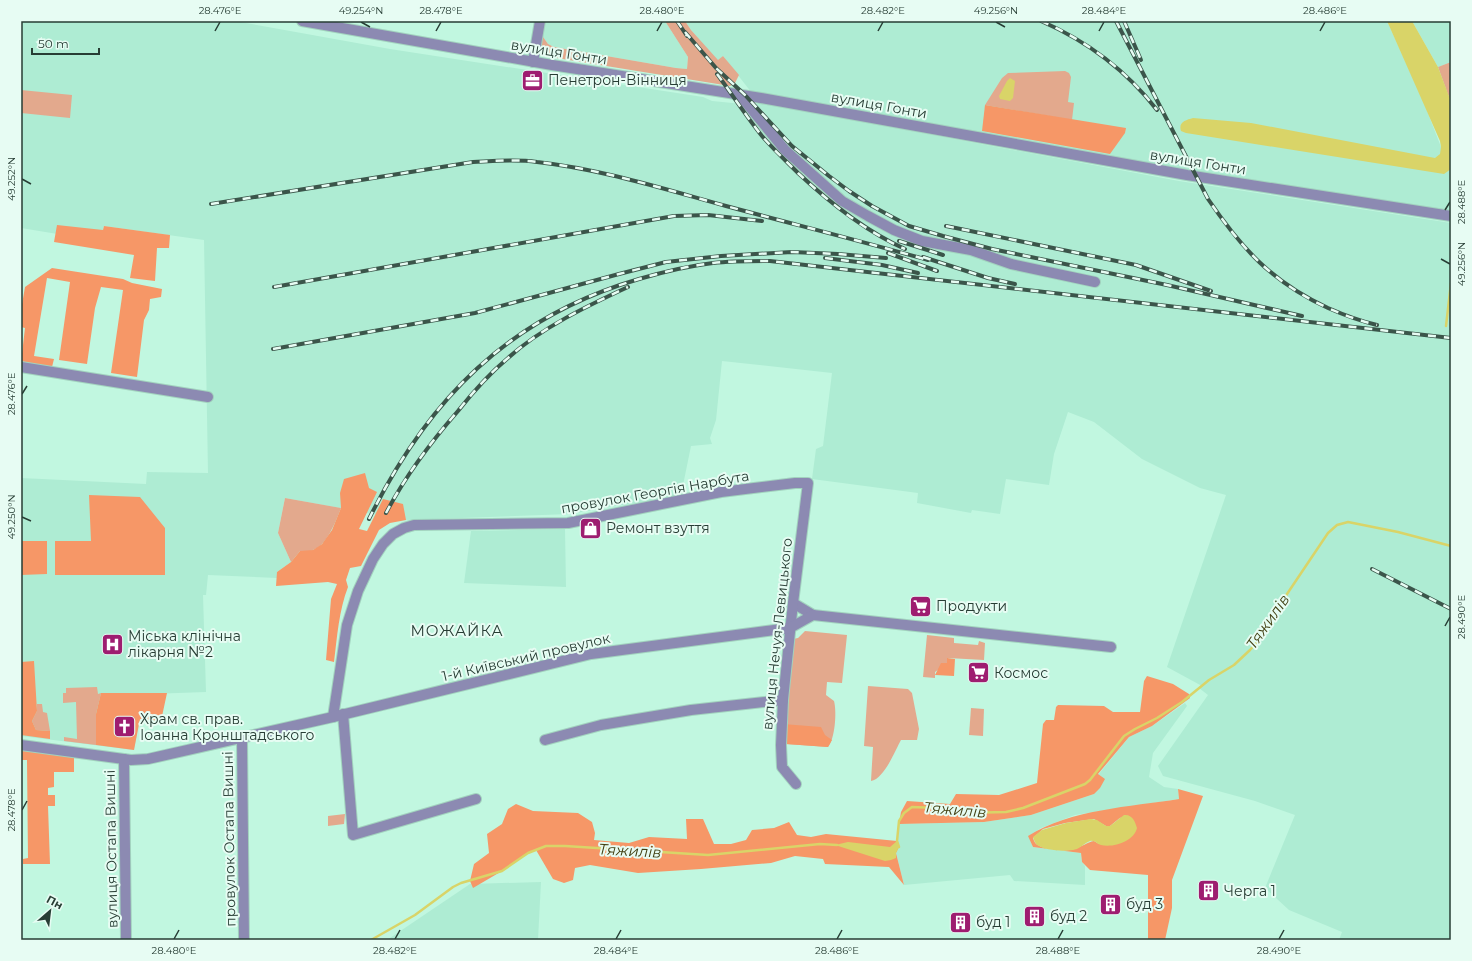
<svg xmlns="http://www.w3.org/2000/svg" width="1472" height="961" viewBox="0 0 1472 961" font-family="Montserrat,sans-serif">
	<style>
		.built { fill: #aeecd3 }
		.green { fill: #e3a98d }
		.forest { fill: #f69767; fill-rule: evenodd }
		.water { fill: #d9d468 }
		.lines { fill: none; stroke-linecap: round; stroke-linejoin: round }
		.stream { stroke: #d9d468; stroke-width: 2.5 }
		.minor-casing { stroke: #a2d2be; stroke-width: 12 }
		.minor { stroke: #8c8ab2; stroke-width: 10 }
		.rail-casing { stroke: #3b554a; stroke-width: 4 }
		.rail { stroke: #e7fcf3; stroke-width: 2.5; stroke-dasharray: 8; stroke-linecap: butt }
		.ticks { fill: none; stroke: #273d34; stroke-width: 1.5 }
		.labels { text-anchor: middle; stroke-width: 4; stroke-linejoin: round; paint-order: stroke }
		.street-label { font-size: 14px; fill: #273d34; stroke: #e7fcf3 }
		.poi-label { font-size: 14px; fill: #273d34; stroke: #e7fcf3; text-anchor: start }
		.water-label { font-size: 15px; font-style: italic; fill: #413f11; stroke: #e7fcf3 }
		.neighbourhood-label { font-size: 15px; letter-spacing: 1px; fill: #273d34; stroke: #e7fcf3 }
		.neatline { fill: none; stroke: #273d34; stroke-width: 1.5 }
		.ticks-label { font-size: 10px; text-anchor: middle; fill: #273d34 }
	</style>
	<rect width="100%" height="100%" fill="#c1f7e0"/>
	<g class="built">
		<path d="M21 21H235L390 49 703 97 712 101 753 105 762 103 1179 181 1451 223V940H1339L1342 932 1289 910 1265 888 1295 815 1255 801 1163 776 1158 766 1208 695 1199 688 1202 686 1167 667 1226 495 1200 488 1142 459 1094 422 1068 412 1054 454 1049 485 1006 479 1000 514 972 510 971 513 917 503 918 493 812 479 816 449 823 446 832 373 722 361 716 420 710 438 712 444 691 446 681 495 570 514 406 520 285 498 278 533 291 562 277 572V578L208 575 206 595H203L206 692 150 694 139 721 134 750 21 736V478L146 484 147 472 208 473 204 240 104 226 100 241 21 228Z"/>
		<path d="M544 21H665L688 57 687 69 676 68 554 47 548 44 541 34Z"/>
		<path d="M685 21H1387L1424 103 1441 147 1451 148V216L755 97 723 56 718 61 691 30Z"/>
		<path d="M1412 21H1451V62L1438 67Z"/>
		<path d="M565 529 566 587 464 583 471 531Z"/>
		<path d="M1185 703 1187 706 1153 753 1149 777 1164 787 1178 789 1179 799 1075 815 1041 828 1029 836 1033 847 1081 853 1082 862 1085 866V885L1014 881 1010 875 904 885 896 853 899 847 897 841 899 824 984 822 1031 815 1094 794 1098 775 1129 737 1152 726Z"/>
		<path d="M541 882 538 940H387L470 884Z"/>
	</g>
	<g class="green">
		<path d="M665 21H685L691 30 718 60 723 56 739 75 735 83 730 86 538 55 541 34 548 44 554 47 676 68 687 69 688 57Z"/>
		<path d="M1451 62V103L1438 67Z"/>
		<path d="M1065 71 1069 73 1071 77 1068 102 1074 103 1072 120 985 105 1002 78 1008 73Z"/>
		<path d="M21 90 72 95 70 118 21 113Z"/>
		<path d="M285 498 341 508C336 521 327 545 313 550 310 552 304 551 300 551L291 562 278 533Z"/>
		<path d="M805 631 847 635 842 683 827 682 826 695 834 701C837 712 835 739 828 747L786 744 785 700 793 639 798 638Z"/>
		<path d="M927 635 954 638V643L978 645 979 641 985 643 984 660 948 658 947 663 935 672V678L923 677Z"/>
		<path d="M868 686 908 689 912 693 919 729 917 740H901C895 751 884 779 871 781L873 747 864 746Z"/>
		<path d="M97 687 98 694 101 693 96 714V745L64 741V737L77 739 76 702 63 703V693H66V688Z"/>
		<path d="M37 704H42L43 712 47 713 50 731 36 730 32 721 37 711Z"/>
		<path d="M971 708 984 709 983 736 969 735Z"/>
		<path d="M345 814 344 824 328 826V816Z"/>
	</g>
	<g class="forest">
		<path d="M985 105 1126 128 1125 133 1110 154 982 131Z"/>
		<path d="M57 225 103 230 104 226 170 235 169 248H157L155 281 130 278 134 255 54 242Z"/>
		<path d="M52 268 123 279 132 283 162 289 161 297 150 299 149 310 144 320 137 377 111 373 123 290 101 287 95 308 87 364 59 360 70 282 47 278 34 356 54 359 52 367 21 362 25 328 21 327V310L25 287Z"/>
		<path d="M365 473 369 488 377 492 359 529 367 531 383 499 403 504 406 520 390 523 379 530 361 566 350 568 346 580 348 587C339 610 337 637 334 662L326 660 331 599 337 584 328 582 276 586 277 572 291 562 300 551 313 550 322 544 332 530 341 508 340 493 344 479Z"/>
		<path d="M89 495 140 497 165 528V575H55V541H91Z"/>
		<path d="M21 541H47V574L21 575Z"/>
		<path d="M947 658 955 659 954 676 935 675 941 663H947Z"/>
		<path d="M34 661 37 711 32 721 36 730 50 731V739L21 735V662Z"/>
		<path d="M1147 676 1173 684 1189 694 1190 698 1152 726 1129 737 1098 774 1105 779 1100 788 1094 794 1031 815 984 822 899 824 901 812 907 801 950 804 956 794 999 795 1037 783 1043 724 1046 720H1054L1056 707 1058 705 1104 706 1113 712H1140L1144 681Z"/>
		<path d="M101 693H167L161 721 140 719 134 750 96 745V714Z"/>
		<path d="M783 724 821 727 825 735 832 740 828 747 786 744Z"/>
		<path d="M21 748 74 755V772H54V787L48 788V795H55V806H48L50 864H23V859L28 858 27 760H21Z"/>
		<path d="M1178 789 1203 796 1172 880V908L1165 940H1148V875L1090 870 1082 862 1081 853 1033 847 1028 836C1071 809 1130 807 1179 799ZM1121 817 1099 844 1094 841C1087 842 1082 847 1074 849 1066 852 1045 850 1038 845 1035 844 1034 841 1033 838L1043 829 1065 823 1094 819 1106 826H1110Z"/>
		<path d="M516 804 533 811 578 813 592 822 595 833 594 840 629 843 649 837 687 839 686 819H703L714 844H731L746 840 752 830 774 828 789 822 797 835 811 837 826 834 897 841 899 847 896 853 904 885 889 867 825 864 823 859 795 856 771 863 701 869 638 873 590 865 575 868 573 880 564 883 553 879 536 850 528 853 502 871 473 888 470 881 474 864 489 853 487 834 502 824 508 809Z"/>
	</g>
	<g class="water">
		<path d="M1387 21H1412L1438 67 1450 99 1451 169 1444 174 1186 133 1181 131C1178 122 1186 120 1193 118L1251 123 1435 158 1440 154 1441 147 1440 141Z"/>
		<path d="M1010 78 1015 81 1013 98 1010 101 1000 99 999 96 1007 81Z"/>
		<path d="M1124 815C1132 814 1135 821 1137 828 1134 841 1114 848 1101 845 1097 844 1095 840 1090 841 1085 843 1081 847 1077 849 1067 852 1046 851 1037 845 1035 843 1034 840 1033 837L1042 830 1066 823 1091 819 1097 820 1106 826H1110Z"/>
		<path d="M897 841 899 847 896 853V858L891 860 885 861 835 845 848 842 890 847Z"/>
	</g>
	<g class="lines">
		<g class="stream">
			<path d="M1446 326 1451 283"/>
			<path d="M898 847H899L897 841 899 821 904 813 912 807 937 808 962 813 1006 812 1023 808 1085 784 1090 780 1124 736 1135 729 1157 718 1182 702 1209 680 1234 665 1250 650 1257 642 1287 594 1328 533 1337 525 1348 522 1398 532 1451 546"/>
			<path d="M371 940 415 915 453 887 461 883 502 871 528 853 546 846H565L708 855 820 844 837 845"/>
		</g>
		<defs>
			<g id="minor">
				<path d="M302 21 552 65 761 98 1187 175 1451 216"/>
				<path d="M533 62 540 21"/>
				<path d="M739 94 785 150 842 201 868 216 894 230 922 241 971 250 1011 264 1095 282"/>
				<path d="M21 367 208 397"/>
				<path d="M793 603 813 615"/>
				<path d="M343 714 353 835 476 799"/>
				<path d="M333 717 347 625 358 591 373 559 383 544 393 534 404 528 414 525 568 523 721 492 795 483H808L793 603 783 700 781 745 782 767 796 784"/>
				<path d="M242 738 244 940"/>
				<path d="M545 740 601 725 691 710 783 700"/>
				<path d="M21 745 131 760 148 759 333 717 591 654 790 628 813 615 1111 647"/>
				<path d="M124 759 126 940"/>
			</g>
		</defs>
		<use href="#minor" class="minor-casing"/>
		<use href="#minor" class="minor"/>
		<defs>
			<g id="rail">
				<path d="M677 21 687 36"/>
				<path d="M1041 21C1087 41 1126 70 1157 110"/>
				<path d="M1116 21 1208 199C1242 249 1272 282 1328 308 1344 315 1360 321 1377 325"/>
				<path d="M1124 21 1141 60"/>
				<path d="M685 32 716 68 745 95 792 146 829 176 849 191 872 206 909 226 943 236 992 249 1167 285 1302 316"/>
				<path d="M717 74C732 94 746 116 762 136 773 149 786 161 798 173 830 203 865 231 905 249"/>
				<path d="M211 204 473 162C494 161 515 159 537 162 601 169 664 189 726 206 793 224 861 241 928 260"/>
				<path d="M946 226 1136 265 1211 291"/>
				<path d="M899 241 943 255"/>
				<path d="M888 253 937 271"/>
				<path d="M923 257 988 278 1015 284"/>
				<path d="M825 258 882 265 918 273"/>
				<path d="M274 287 674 216 708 215 762 221"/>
				<path d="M273 349 475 313 619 274 666 262 721 256 792 252 838 254 886 258"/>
				<path d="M386 513C406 475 430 443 458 411 473 392 489 374 508 358 541 328 587 306 628 287"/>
				<path d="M369 519C428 399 509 317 639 279 663 272 688 266 713 263 732 261 751 261 770 261L1451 338"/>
				<path d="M1372 569 1451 609"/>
			</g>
		</defs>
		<use href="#rail" class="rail-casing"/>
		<use href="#rail" class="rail"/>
	</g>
	<path class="ticks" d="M361 22 370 27M996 22 1005 27M215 31 220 22M436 31 441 22M657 31 662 22M878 31 883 22M1099 31 1104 22M1320 31 1325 22M22 179 31 184M1445 210 1450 202M1441 259 1450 264M22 394 27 386M22 517 31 521M1445 626 1450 617M22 810 27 801M174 939 179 930M395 939 400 930M616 939 621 930M837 939 842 930M1058 939 1063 930M1279 939 1284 930"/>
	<defs>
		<symbol id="office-square" viewBox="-11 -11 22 22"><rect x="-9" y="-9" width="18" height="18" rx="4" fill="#9e1d70" stroke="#e7fcf3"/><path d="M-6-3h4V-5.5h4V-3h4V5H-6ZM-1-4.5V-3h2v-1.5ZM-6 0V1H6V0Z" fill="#fff"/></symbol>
		<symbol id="shop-square" viewBox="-11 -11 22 22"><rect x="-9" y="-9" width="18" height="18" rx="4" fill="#9e1d70" stroke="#e7fcf3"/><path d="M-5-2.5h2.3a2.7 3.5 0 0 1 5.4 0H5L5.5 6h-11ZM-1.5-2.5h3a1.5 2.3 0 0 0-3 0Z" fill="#fff"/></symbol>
		<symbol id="supermarket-square" viewBox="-11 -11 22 22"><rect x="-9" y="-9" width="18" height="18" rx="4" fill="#9e1d70" stroke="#e7fcf3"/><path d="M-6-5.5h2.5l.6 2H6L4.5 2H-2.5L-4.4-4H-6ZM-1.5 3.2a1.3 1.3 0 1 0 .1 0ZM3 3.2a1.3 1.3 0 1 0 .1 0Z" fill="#fff"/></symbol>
		<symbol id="hospital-square" viewBox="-11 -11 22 22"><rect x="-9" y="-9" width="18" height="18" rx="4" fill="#9e1d70" stroke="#e7fcf3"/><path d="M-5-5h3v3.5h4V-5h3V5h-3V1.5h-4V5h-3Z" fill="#fff"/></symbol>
		<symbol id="church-square" viewBox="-11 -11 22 22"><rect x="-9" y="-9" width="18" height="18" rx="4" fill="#9e1d70" stroke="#e7fcf3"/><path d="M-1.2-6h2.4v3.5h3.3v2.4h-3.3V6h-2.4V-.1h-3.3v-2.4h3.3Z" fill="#fff"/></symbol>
		<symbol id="building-square" viewBox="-11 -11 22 22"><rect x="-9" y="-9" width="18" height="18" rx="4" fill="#9e1d70" stroke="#e7fcf3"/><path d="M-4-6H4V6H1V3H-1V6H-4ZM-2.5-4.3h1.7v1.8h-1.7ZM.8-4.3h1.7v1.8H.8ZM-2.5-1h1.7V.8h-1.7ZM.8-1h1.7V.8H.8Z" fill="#fff"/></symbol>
	</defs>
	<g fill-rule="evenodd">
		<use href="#office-square" x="520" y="68" width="25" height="25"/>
		<use href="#shop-square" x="578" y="516" width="25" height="25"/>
		<use href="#supermarket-square" x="908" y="594" width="25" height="25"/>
		<use href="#hospital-square" x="100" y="632" width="25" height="25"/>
		<use href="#supermarket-square" x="966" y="660" width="25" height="25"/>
		<use href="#church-square" x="112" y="714" width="25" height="25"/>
		<use href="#building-square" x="1196" y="878" width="25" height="25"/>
		<use href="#building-square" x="1098" y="892" width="25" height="25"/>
		<use href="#building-square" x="1022" y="904" width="25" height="25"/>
		<use href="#building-square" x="948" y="910" width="25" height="25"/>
	</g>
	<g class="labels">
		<g class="street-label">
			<text transform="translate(559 52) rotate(9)" y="5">вулиця Гонти</text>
			<text transform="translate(879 105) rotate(10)" y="5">вулиця Гонти</text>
			<text transform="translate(1198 162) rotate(9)" y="5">вулиця Гонти</text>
			<text transform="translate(655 492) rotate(-10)" y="5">провулок Георгія Нарбута</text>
			<text transform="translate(777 634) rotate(-84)" y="5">вулиця Нечуя-Левицького</text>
			<text transform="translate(526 657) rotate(-13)" y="5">1-й Київський провулок</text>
			<text transform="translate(229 839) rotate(-91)" y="5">провулок Остапа Вишні</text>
			<text transform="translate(111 849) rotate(-91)" y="5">вулиця Остапа Вишні</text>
		</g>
		<g class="poi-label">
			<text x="548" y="85">Пенетрон-Вінниця</text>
			<text x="606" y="533">Ремонт взуття</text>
			<text x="936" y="611">Продукти</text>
			<text x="128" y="641">Міська клінічна<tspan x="128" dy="16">лікарня №2</tspan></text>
			<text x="994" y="678">Космос</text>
			<text x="140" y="724">Храм св. прав.<tspan x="140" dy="16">Іоанна Кронштадського</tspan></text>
			<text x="1224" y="896">Черга 1</text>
			<text x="1126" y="909">буд 3</text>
			<text x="1050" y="921">буд 2</text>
			<text x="976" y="927">буд 1</text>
		</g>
		<g class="water-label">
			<text transform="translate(1268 622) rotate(-55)" y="5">Тяжилів</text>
			<text transform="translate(955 810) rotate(5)" y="5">Тяжилів</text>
			<text transform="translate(630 851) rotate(3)" y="5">Тяжилів</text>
		</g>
		<g class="neighbourhood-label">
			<text x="457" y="636">МОЖАЙКА</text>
		</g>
	</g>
	<rect width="1472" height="961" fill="none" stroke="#e7fcf3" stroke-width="44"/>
	<g transform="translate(50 911) rotate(28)" stroke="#e7fcf3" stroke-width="3" paint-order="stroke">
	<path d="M0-3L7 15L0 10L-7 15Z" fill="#273d34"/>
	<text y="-6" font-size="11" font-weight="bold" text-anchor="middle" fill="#273d34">Пн</text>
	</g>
	<path d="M32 48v6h67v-6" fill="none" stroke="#273d34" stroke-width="2"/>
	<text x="38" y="48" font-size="12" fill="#273d34" stroke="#e7fcf3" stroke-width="3" paint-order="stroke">50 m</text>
	<rect x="22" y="22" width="1428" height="917" class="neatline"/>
	<g class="ticks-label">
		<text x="220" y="14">28.476°E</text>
		<text x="361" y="14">49.254°N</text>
		<text x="441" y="14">28.478°E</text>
		<text x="662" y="14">28.480°E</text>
		<text x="883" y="14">28.482°E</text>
		<text x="996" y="14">49.256°N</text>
		<text x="1104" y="14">28.484°E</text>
		<text x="1325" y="14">28.486°E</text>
		<text transform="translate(11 179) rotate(-90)" y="4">49.252°N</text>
		<text transform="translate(1461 202) rotate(-90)" y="4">28.488°E</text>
		<text transform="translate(1461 264) rotate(-90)" y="4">49.256°N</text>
		<text transform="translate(11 394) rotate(-90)" y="4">28.476°E</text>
		<text transform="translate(11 517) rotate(-90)" y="4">49.250°N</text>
		<text transform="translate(1461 617) rotate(-90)" y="4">28.490°E</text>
		<text transform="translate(11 810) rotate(-90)" y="4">28.478°E</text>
		<text x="174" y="954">28.480°E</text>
		<text x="395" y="954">28.482°E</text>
		<text x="616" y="954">28.484°E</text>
		<text x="837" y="954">28.486°E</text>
		<text x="1058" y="954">28.488°E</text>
		<text x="1279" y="954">28.490°E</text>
	</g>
</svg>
